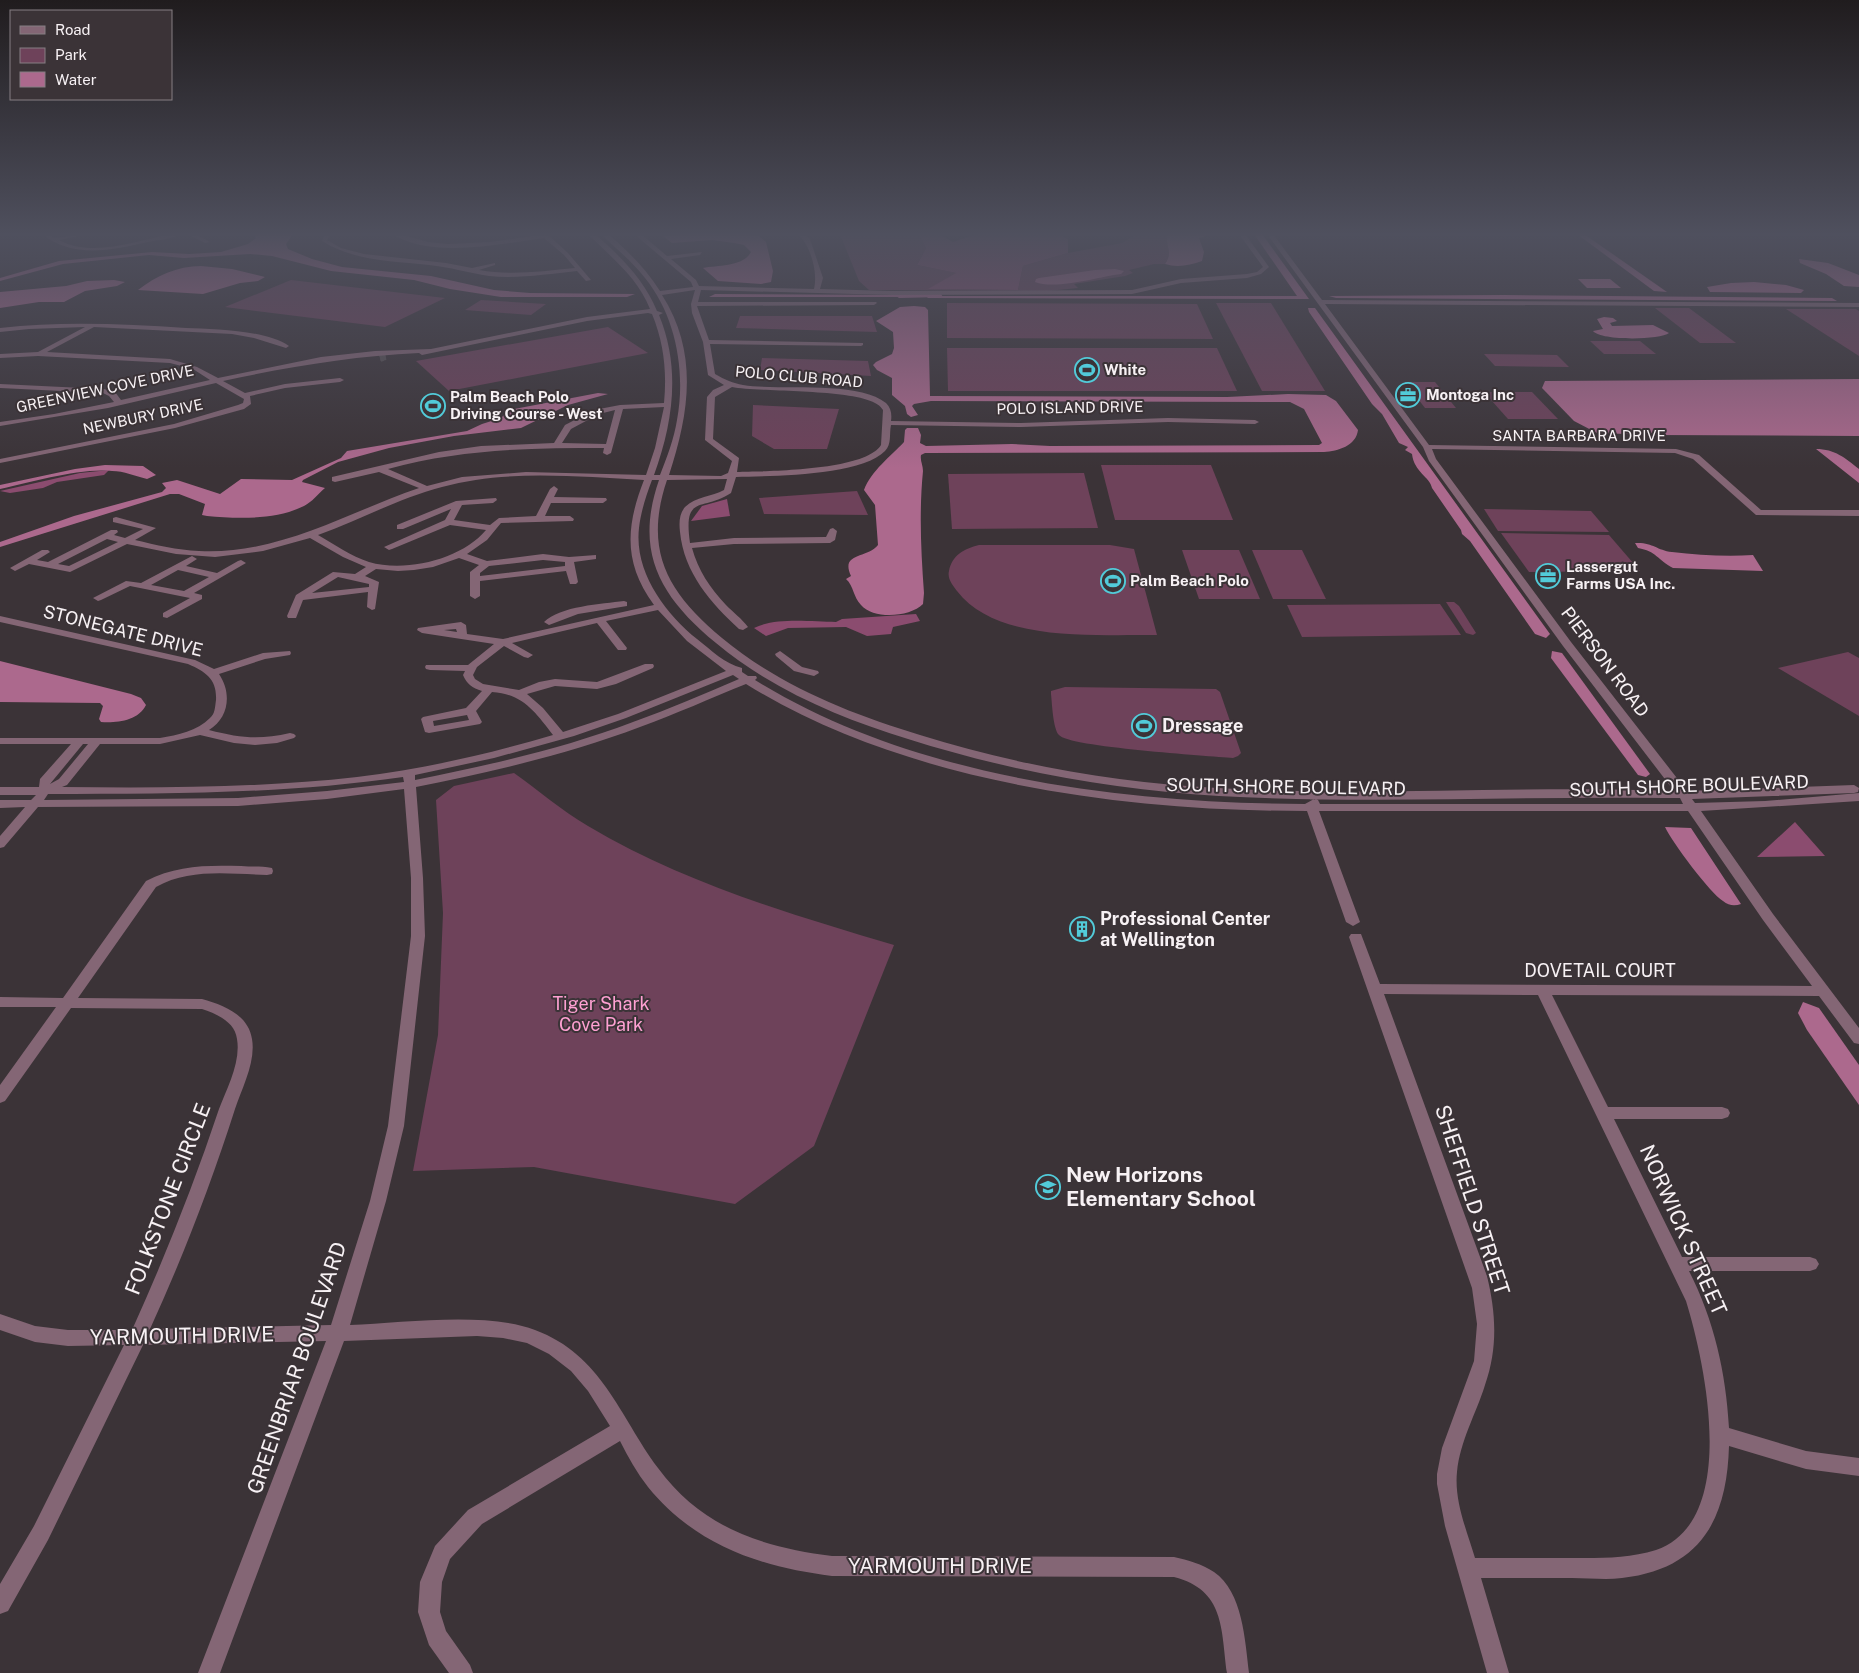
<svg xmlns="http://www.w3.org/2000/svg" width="1859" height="1673" viewBox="0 0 1859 1673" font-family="'Public Sans',sans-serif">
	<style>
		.green { fill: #6e425a }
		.forest { fill: #8b4c6f }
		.water { fill: #ac698d }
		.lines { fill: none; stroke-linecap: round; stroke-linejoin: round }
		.canal { fill: #ac698d; fill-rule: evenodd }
		.minor-tunnel-far1 { stroke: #575053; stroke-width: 6; stroke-dasharray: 6 3; stroke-linecap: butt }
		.minor-tunnel { stroke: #575053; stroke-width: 8; stroke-dasharray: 8 4; stroke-linecap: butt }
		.minor { fill: #846675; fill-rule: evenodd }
		.labels { text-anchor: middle; stroke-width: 4; stroke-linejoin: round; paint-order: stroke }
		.far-poi-label { font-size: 15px; font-weight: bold; fill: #f7f1f4; stroke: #3b3337; text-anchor: start }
		.far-street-label { font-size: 15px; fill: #f7f1f4; stroke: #3b3337 }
		.street-label { font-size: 18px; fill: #f7f1f4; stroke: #3b3337 }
		.poi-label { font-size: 18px; font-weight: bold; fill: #f7f1f4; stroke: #3b3337; text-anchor: start }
		.park-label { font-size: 18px; fill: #fea0d2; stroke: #3b3337 }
		.near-poi-label { font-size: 21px; font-weight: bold; fill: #f7f1f4; stroke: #3b3337; text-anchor: start }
		.near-street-label { font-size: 21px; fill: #f7f1f4; stroke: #3b3337 }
	</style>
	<rect width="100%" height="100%" fill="#3b3337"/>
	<g class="green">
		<path d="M840 234H918L926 248 917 265 957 273 929 289 1018 290 1023 266 1068 253 1122 243 1137 234H1168C1164 247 1174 251 1165 264H1154L1129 270 1133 273 1125 276 1074 284 1078 288 1048 291 869 290 859 281Z"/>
		<path d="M291 280 445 298 385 327 225 307Z"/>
		<path d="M481 300 546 304 531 315 465 310Z"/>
		<path d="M947 303 1197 304 1213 339 947 338Z"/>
		<path d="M1216 303H1271L1325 391H1262Z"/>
		<path d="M1655 308H1689L1736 343H1700Z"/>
		<path d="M1786 309H1856L1859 311V356Z"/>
		<path d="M740 316H872L877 332 736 328Z"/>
		<path d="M608 327 648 353 449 391 416 361Z"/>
		<path d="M1590 341H1640L1656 354H1604Z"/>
		<path d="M947 348H1217L1237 391H948Z"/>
		<path d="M1484 354 1557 355 1569 367 1495 366Z"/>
		<path d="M762 358 868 361 871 376 760 370Z"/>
		<path d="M1405 382H1435L1456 408H1425Z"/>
		<path d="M1484 392H1532L1558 419H1508Z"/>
		<path d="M753 405 839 409 827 449H774L752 436Z"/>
		<path d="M1101 465H1211L1233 520H1115Z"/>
		<path d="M1084 473 1098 528 952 529 948 474Z"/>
		<path d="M857 491 868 515 764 514 759 498Z"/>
		<path d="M1484 509 1591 511 1609 532 1498 531Z"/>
		<path d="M1501 533 1609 535 1640 571 1529 572Z"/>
		<path d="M979 545H1110L1134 549 1157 635C1097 634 998 644 957 591 953 585 947 579 949 571 952 555 964 549 979 545Z"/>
		<path d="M1182 550H1239L1260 599H1199Z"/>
		<path d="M1252 550H1302L1326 599H1273Z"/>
		<path d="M1446 602H1454L1459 606 1476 633 1473 635 1466 633Z"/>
		<path d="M1440 604 1461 635 1302 637 1287 605Z"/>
		<path d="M1848 652 1859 658V716L1778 668Z"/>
		<path d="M1065 687 1216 689 1220 692 1241 753 1238 756 1233 758C1209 756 1068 747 1059 735 1053 729 1052 703 1051 694V691Z"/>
		<path d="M514 773C538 790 562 811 588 826 682 882 789 914 894 945L814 1146 735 1204 534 1167 413 1171 438 1035 443 913 436 800 454 786Z"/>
	</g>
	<g class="forest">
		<path d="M918 234H939L953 242 977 234H1057L1068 239V253L1023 266 1018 290 928 289 956 273 917 265 926 248Z"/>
		<path d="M109 470 104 475 57 482 43 488 10 493 0 491 80 473Z"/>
		<path d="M727 499 730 516 691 521 702 506Z"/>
		<path d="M916 614 920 621 893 627 891 634 867 636 846 627 788 628 766 636 754 628C776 617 812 622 836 622L842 619Z"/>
		<path d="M1795 822 1825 856 1757 857Z"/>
	</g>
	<g class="water">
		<path d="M254 234H293L286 244 288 249 312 259 342 267 431 276 494 290 530 293 635 294 627 297H501L450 289 414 280 331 271 272 256 250 254 184 258 149 255 63 264 0 281V278L59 261 152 252 189 254 221 252 248 244 256 238Z"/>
		<path d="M686 234H747L759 236 766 242 773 271 771 282 761 284 718 281 703 268C718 265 743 267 751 252L744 245 734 243 712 240 672 243 663 236Z"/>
		<path d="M1168 234H1212L1199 238 1204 252 1202 261C1190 265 1178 268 1165 264 1174 251 1164 246 1168 234Z"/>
		<path d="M1254 234H1262L1309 299 928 298 926 296H1297Z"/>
		<path d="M1577 234H1584L1667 292 1654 291Z"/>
		<path d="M1799 259 1828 263 1859 275V287L1844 286 1826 274 1800 263Z"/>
		<path d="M201 266 232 269 265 277 258 281 240 283 203 294 138 290C156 276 177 266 201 266Z"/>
		<path d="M1115 269 1124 271 1121 274C1098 277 1056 290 1035 282L1036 279 1039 278 1095 270Z"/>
		<path d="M1578 279H1610L1621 288H1587Z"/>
		<path d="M114 280 125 282 117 286 85 291 64 302H39L0 308V292L66 286 87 281Z"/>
		<path d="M1754 282 1786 285 1804 290 1801 293 1710 292 1707 287 1731 283Z"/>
		<path d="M715 294 914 295V297H709Z"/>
		<path d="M1504 295 1832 298 1837 301 1336 298 1329 296Z"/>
		<path d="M914 306 925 307 928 310 930 396 1227 397 1288 394 1326 395 1336 401 1358 430C1356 446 1338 451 1324 452L925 453 921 455C920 461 923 465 923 471 919 512 921 552 924 593L923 604C910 617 874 620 861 605 853 597 854 586 846 579L851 576C840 552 867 559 878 545L875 505 864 490C871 471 891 456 904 442L905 430 907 428H918L921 435 920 443 926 446 1012 444 1050 446 1319 445 1322 443 1304 409 1290 402 931 401 914 404 912 406 918 415 911 417 907 414 905 406 892 395V378L877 370 873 365 876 362 892 354 894 348 893 332 876 321 900 307Z"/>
		<path d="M1308 308H1315L1550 634 1546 638 1535 634 1470 541 1462 534 1461 530 1432 488C1430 477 1414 472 1412 454L1405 450 1408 447 1399 443 1382 414 1372 404 1309 312Z"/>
		<path d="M1604 317 1613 318 1617 321 1610 323 1612 326 1653 325 1669 333C1660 340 1601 341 1593 331L1603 329 1597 319Z"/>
		<path d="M1859 379V436L1655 435 1597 433 1574 421 1542 388 1545 381Z"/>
		<path d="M598 393 608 394 568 405 521 428 454 436 389 448 338 462 303 480 302 482 325 488C318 494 312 502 304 506 276 520 238 519 207 516L202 515 205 504 179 494H170L0 547V542L74 516 162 492 166 488 162 483 177 480 220 494 241 479 292 480 341 458 347 451 467 431 482 424 501 418 509 410Z"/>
		<path d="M1816 449C1835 449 1845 458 1859 469V483Z"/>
		<path d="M105 465 143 466 156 475 147 479C135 476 124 471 112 471 78 468 34 482 0 489V485L75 469Z"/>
		<path d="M1635 543C1653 542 1656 550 1672 552 1698 555 1727 557 1753 555L1763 571 1673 568C1658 560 1656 551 1638 548Z"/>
		<path d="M1552 651 1562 653 1650 774 1646 777 1638 775 1551 658Z"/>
		<path d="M0 661 131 694 141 698 146 705C138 721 117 723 101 722L99 719 103 706 100 703 0 702Z"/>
		<path d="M1665 827 1691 828 1741 904C1735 906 1729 906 1723 901 1710 893 1672 842 1665 827Z"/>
		<path d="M1803 1002 1819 1008 1859 1065V1105L1807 1030 1798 1013Z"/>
	</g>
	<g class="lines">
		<path class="canal" d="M941 294 943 297 899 298 896 296 899 294Z"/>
		<path class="minor-tunnel-far1" d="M380 358 386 357"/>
		<path class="minor-tunnel" d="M380 358 383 357"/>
		<g class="minor">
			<path d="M42 234H49L54 238 89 234 59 240C91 258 137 241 170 234H182C172 239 158 240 148 242 112 250 73 259 42 234Z"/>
			<path d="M187 234H195L210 242 205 243Z"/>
			<path d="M325 234H331L327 240 341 248 364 254 446 263 472 268 495 263V265L479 270C511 276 543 271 575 268L564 255 544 238C501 244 431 259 392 234H400L428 242 448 244 490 242 547 234 568 253 591 280 586 281 577 271C548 274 518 279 489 276 469 273 450 267 429 265 392 261 354 261 322 241Z"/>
			<path d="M588 234H595C620 256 644 279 657 311L663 313 659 315C681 368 673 423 654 475H660C667 457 674 439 677 420 686 372 676 316 645 278 632 261 616 249 601 234H608C628 251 646 269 660 291L693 287 691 282 634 234H641L667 256 702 252 700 255 671 259 696 280 699 286 814 289C818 273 811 246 798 234H805L810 239 823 278 820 289 892 291 1132 290 1181 279 1247 274 1257 272 1263 267 1239 234H1245L1269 267 1261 274 1247 278 1181 283 1132 294 892 295 701 290 698 302H876L877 303 874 305 697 306 709 340 863 343V345L861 346 710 344 715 374C725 380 733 383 743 385 780 391 858 380 886 403 891 408 892 414 891 421L1021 423 1168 418 1255 420 1259 422 1255 424 1168 422 1021 427 891 425C889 434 892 444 885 451 861 476 770 476 736 477L731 493C702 512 683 493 690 543L734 538 826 537 830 529 833 528 837 531 835 540 830 543 734 544 692 548C698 570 710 588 726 605 733 612 742 619 748 627L743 630 739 629C711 603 684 573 680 532 679 523 679 514 685 507 696 496 712 497 724 490L727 479 667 480C643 551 668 593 722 638 778 685 850 714 920 735 1016 765 1117 783 1218 788 1370 797 1522 785 1674 791L1563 646 1429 461 1423 447 1267 234H1273L1322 300 1859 303V307L1325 304 1429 445 1676 449 1699 455 1761 510H1859V516L1756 515 1693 459 1675 453 1432 449 1436 459 1571 642 1687 791 1854 785 1859 788 1858 792 1854 793 1692 799 1695 803 1765 801 1859 793V801L1701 811 1773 914 1859 1028V1044L1854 1043 1819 996 1552 995 1608 1107H1722L1728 1109 1730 1113 1728 1117 1722 1119H1614L1682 1257H1810L1816 1259 1819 1264 1816 1269 1810 1271H1689C1714 1320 1726 1373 1729 1428L1806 1451 1859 1458V1476L1806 1469 1729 1446C1727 1519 1701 1569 1622 1578 1606 1580 1589 1578 1572 1578 1542 1578 1511 1578 1481 1578L1509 1673H1487L1445 1526 1437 1484V1474L1442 1448 1474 1361 1477 1324 1472 1288 1349 937 1351 934H1361L1380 984 1812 986 1763 920 1688 811H1319L1360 922 1353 926 1346 922 1307 811C1123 811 905 783 746 684 711 698 676 714 640 727 568 754 492 772 416 787L423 878 425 936 404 1126 386 1201 350 1325C403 1323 485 1311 535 1330 602 1355 619 1415 658 1468 702 1528 762 1547 832 1556L1174 1557C1188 1560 1202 1564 1214 1572 1243 1592 1245 1641 1249 1673H1227C1221 1629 1225 1590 1174 1577L832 1576C760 1567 695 1545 648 1487 637 1473 628 1457 620 1441L482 1524 450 1559 442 1582 440 1612 446 1631 470 1665 473 1673H449L429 1645 418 1612 420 1582 435 1546 468 1510 610 1426 588 1391 571 1371 549 1354 527 1343 503 1338 477 1336 344 1341 220 1673H198L326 1341 143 1345 48 1540 8 1611 0 1614V1584L34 1526 124 1345 68 1346 35 1342 0 1330V1314L35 1326 68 1330H132C165 1257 194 1184 219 1109 227 1088 241 1062 237 1039 235 1022 217 1014 202 1009L71 1008 5 1101 0 1103V1085L56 1007H0V997L63 998 146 881C176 865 208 865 241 866 251 867 262 866 272 868L273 871 272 874 267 875C229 874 190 868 156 887L78 998 202 999C223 1005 248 1014 252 1039 256 1062 242 1088 235 1109 211 1184 183 1257 150 1329L331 1325 370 1201 388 1126 411 936V878L404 789 327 799 238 806 38 807 4 847 0 848V836L25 807 0 808V800H31L36 795H0V787H39L40 779 71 744H0V738H160C178 735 197 731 210 718 215 714 215 707 216 700 217 679 206 672 188 664L0 622V616L195 660 214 669 263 653 290 651 291 653 290 655 265 659 219 674C232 693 229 718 209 730 240 738 259 740 290 733L294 734 296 736 294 738 277 743 255 745 234 743 200 735 160 744H100L67 785 62 787C160 788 259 788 357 777 424 769 489 754 553 735 535 712 523 694 492 692L476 711 482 722 480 724 429 733 425 732 421 719 423 717 466 708 482 691C472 688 467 684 463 675L465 671 430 670 426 669 425 667 426 665H468L494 644 422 633 417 630 418 628 461 622 466 625 467 634 503 639 654 605C623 563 626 526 644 480 578 477 507 469 442 487 399 498 360 520 318 535 335 545 351 556 369 562 406 573 462 559 486 530L450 525 392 549 389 550 384 547 445 520 451 509 403 529H397V525L456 501 496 498 497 500 493 503 462 505 454 520 490 525 499 518 536 516 550 489 554 486 558 489 554 497 606 498 607 500 603 503H551L545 516H570L574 519 573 521 501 523 487 540 467 554 487 561 543 554 569 557 596 555V559L574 562 578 582 576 584H570L566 571 480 581V596L475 599 470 596V572L479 565 459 558 433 567 414 570 398 571 376 569 365 576 379 582 375 609 372 610 367 607 368 592 303 600 296 618H288L287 616 296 595 333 572 355 574 366 567 343 557 310 538 263 551 215 557 176 554 127 544 70 572 29 564 15 571 10 568 42 550H48L50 552 37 560 48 562 111 530H117L118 532 114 535 125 538 143 529 113 522V518L116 517 156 528 135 540C156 545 177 550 199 551 279 555 346 513 419 488L379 472 335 482 332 481V477L439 452 481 446 554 443 565 425 594 410 620 405 664 403C667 372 664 343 652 314L648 313 587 321 422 355 419 353C352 356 288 367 223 381L245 393 285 384 340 378 344 380 340 382 285 388 250 396 251 404 244 409 175 428 0 463V459L174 424 238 405 243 403 244 399 216 383 108 408 0 426V422L54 414 114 402 109 396 103 393 0 388V384L104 389 115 392 121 400 210 380 193 369 170 363 38 356 0 358V354L38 352 85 327 29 329 0 332V328C62 321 124 324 186 328 214 329 266 330 289 346L286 348 254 338 232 334 94 327 47 352 170 359 197 367 218 378 321 357 375 351 431 349 587 317 650 309C638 278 612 258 588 234ZM695 290 691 304 692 313 703 342 708 375 724 385 713 390 707 397 705 440 732 461 728 473 721 476 669 475C689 414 699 353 662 295ZM732 387C760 393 873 387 883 410L881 445C865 471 767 471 737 472L739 458 713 439 715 397ZM664 407 655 448 646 475 526 472 462 477 427 486 388 469C461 449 529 448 604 448L603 453 607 455 611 453 623 409ZM615 410 606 444 562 443 571 429 599 414ZM652 480H659C634 552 660 597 716 643 771 689 840 718 908 739 1009 771 1114 790 1219 796 1367 804 1516 796 1664 798H1680L1683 804H1320L1318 800 1314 799 1305 804C1123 803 913 778 755 680L757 678 756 676H748L742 672V668C725 664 711 650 697 639 665 613 634 572 639 528 641 511 646 496 652 480ZM107 539 118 542 69 566 58 564ZM543 560 565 562V566L480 576V573L489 566ZM338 577 369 584V587L312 593ZM658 610 687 641 726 671 618 714 563 732 543 708 527 694 555 686 597 689 616 684 653 668 654 666 653 664H645L597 682 555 679 539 682 519 690 483 684 475 679 473 675 477 667 504 646 524 657 528 658 533 655 512 643 597 623 618 650H626L627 648 606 621ZM456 629 457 632 444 630ZM733 675 739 679C704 694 669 709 633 722 562 749 489 765 415 780V775L494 758 574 736 626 718ZM467 715 469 720 434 726 433 721ZM83 744H88L59 779 50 784ZM403 777 404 782 327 791 238 798 44 800 48 794C167 794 285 794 403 777ZM1384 994 1538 995 1686 1301C1705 1363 1740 1521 1656 1550 1627 1559 1599 1558 1569 1558 1538 1558 1506 1558 1475 1558 1467 1531 1454 1501 1457 1472 1460 1441 1476 1414 1485 1385 1498 1348 1496 1313 1487 1276Z"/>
			<path d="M192 556 197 559 186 566 217 573 238 561 241 560 246 563 194 593 202 595V599L167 618 163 617V613L190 598 130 586 101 600 98 601 93 598 126 581 141 583ZM178 570 209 577 184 591 151 585Z"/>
			<path d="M624 601 627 602V606L578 614 549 625 544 622C560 606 602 604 624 601Z"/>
			<path d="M780 651 802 667 818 671 819 673 814 676 794 671 776 656 775 654Z"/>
		</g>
	</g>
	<linearGradient id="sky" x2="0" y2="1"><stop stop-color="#201c1e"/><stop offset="0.5" stop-color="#4f505e"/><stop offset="1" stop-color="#4f505e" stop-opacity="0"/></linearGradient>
	<rect width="1859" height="468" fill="url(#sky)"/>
	<defs>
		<symbol id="stadium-ring" viewBox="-11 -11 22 22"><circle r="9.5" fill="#3b3337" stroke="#52cbd9" stroke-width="1.5"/><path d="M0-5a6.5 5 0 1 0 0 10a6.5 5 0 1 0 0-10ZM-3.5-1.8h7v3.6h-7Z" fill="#52cbd9"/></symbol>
		<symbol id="office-ring" viewBox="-11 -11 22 22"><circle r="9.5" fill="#3b3337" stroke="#52cbd9" stroke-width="1.5"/><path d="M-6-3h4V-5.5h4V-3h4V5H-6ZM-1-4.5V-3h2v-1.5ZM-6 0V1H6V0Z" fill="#52cbd9"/></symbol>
		<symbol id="building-ring" viewBox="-11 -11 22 22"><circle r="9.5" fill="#3b3337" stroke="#52cbd9" stroke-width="1.5"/><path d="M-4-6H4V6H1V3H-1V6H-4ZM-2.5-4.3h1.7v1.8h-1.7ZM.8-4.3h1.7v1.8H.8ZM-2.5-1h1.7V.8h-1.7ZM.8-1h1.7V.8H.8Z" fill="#52cbd9"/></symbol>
		<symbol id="school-ring" viewBox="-11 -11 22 22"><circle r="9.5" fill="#3b3337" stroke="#52cbd9" stroke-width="1.5"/><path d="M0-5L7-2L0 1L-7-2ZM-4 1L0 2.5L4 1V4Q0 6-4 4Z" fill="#52cbd9"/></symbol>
	</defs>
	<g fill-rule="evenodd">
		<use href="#stadium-ring" x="1073" y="356" width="28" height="28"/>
		<use href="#office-ring" x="1394" y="381" width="28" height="28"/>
		<use href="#stadium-ring" x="419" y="392" width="28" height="28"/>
		<use href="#office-ring" x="1534" y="562" width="28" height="28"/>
		<use href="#stadium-ring" x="1099" y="567" width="28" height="28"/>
		<use href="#stadium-ring" x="1130" y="712" width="28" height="28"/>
		<use href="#building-ring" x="1068" y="915" width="28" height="28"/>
		<use href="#school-ring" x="1034" y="1173" width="28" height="28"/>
	</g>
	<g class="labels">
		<g class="far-poi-label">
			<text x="1104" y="375">White</text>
			<text x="1426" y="400">Montoga Inc</text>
			<text x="450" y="402">Palm Beach Polo<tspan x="450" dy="17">Driving Course - West</tspan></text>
			<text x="1566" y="572">Lassergut<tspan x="1566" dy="17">Farms USA Inc.</tspan></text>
			<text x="1130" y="586">Palm Beach Polo</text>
		</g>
		<g class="far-street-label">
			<text transform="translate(799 377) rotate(5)" y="5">POLO CLUB ROAD</text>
			<text transform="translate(105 389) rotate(-12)" y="5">GREENVIEW COVE DRIVE</text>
			<text transform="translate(1070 408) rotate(-1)" y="5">POLO ISLAND DRIVE</text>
			<text transform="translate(143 417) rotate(-12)" y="5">NEWBURY DRIVE</text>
			<text x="1579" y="441">SANTA BARBARA DRIVE</text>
		</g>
		<g class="street-label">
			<text transform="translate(123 631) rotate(14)" y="6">STONEGATE DRIVE</text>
			<text transform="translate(1605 662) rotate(53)" y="6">PIERSON ROAD</text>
			<text transform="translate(1689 786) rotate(-2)" y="6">SOUTH SHORE BOULEVARD</text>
			<text transform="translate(1286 787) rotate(1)" y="6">SOUTH SHORE BOULEVARD</text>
			<text x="1600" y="977">DOVETAIL COURT</text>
		</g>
		<g class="poi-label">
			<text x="1162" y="732">Dressage</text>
			<text x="1100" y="925">Professional Center<tspan x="1100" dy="21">at Wellington</tspan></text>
		</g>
		<g class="park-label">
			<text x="601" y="1010">Tiger Shark<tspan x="601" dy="21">Cove Park</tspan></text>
		</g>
		<g class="near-poi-label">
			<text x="1066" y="1182">New Horizons<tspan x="1066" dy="24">Elementary School</tspan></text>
		</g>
		<g class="near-street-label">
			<text transform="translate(168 1199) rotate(-69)" y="7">FOLKSTONE CIRCLE</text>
			<text transform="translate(1472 1200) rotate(72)" y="7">SHEFFIELD STREET</text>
			<text transform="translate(1683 1230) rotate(66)" y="7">NORWICK STREET</text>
			<text transform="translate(182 1336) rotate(-1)" y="7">YARMOUTH DRIVE</text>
			<text transform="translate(297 1368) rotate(-71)" y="7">GREENBRIAR BOULEVARD</text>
			<text x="940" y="1573">YARMOUTH DRIVE</text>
		</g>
	</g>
	<rect x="10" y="10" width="162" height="90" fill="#3b3337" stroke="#867f83"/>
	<rect x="20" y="26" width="25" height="8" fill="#846675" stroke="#867f83"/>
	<text x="55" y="35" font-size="15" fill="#f7f1f4">Road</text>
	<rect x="20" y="48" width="25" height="15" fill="#6e425a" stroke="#867f83"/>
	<text x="55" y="60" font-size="15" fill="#f7f1f4">Park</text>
	<rect x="20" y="72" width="25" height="15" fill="#ac698d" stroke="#867f83"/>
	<text x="55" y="85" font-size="15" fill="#f7f1f4">Water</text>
</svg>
